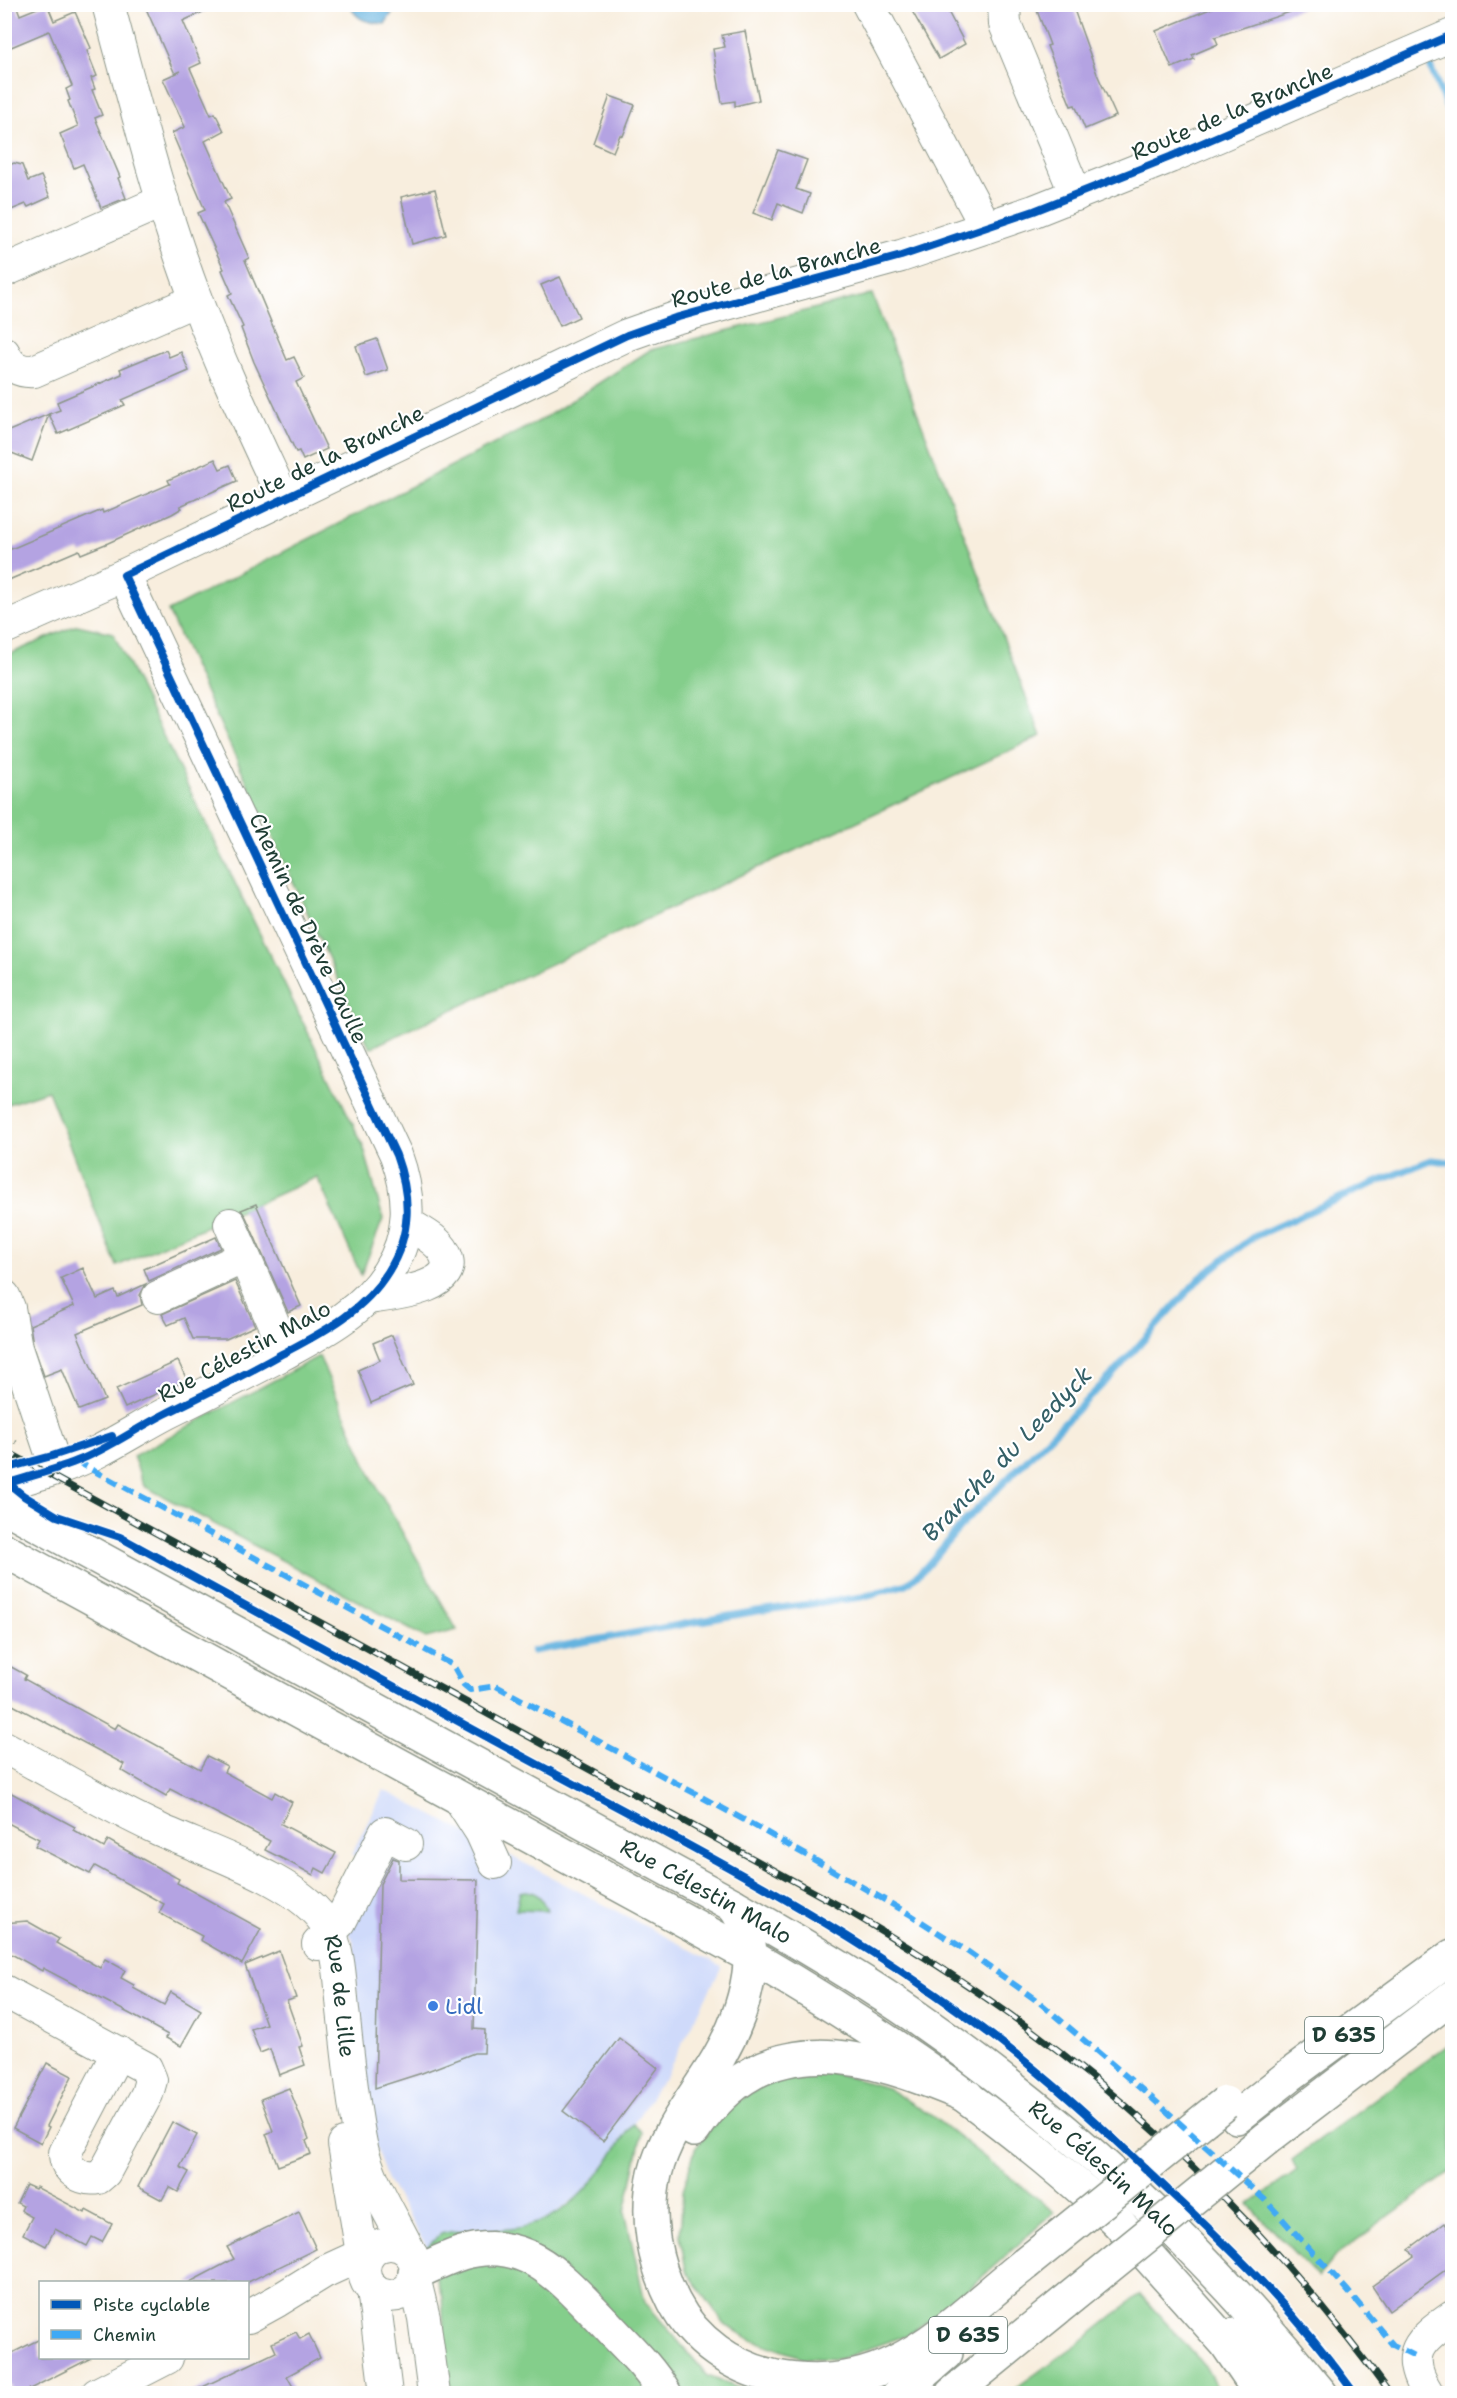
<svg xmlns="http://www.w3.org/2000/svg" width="1457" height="2398" viewBox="0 0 1457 2398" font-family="'Shantell Sans',sans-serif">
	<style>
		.built { fill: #cfdafa }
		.green { fill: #84ce8b; stroke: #528660; stroke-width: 1.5 }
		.water { fill: #65b3df; stroke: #42788a; stroke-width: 1.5 }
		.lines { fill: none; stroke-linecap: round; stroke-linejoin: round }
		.stream { stroke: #65b3df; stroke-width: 7 }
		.building { fill: #b4a3e2 }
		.minor-casing { stroke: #8c9689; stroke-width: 34 }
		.major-casing { stroke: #8c9689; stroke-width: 36 }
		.highway-casing { stroke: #8c9689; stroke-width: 36 }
		.path { stroke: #8c9689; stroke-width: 4; stroke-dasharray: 1.5 4.5; stroke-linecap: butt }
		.minor { stroke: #fff; stroke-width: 32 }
		.major { stroke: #fff; stroke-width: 33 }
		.highway { stroke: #fff; stroke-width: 33 }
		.rail-casing { stroke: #1f3d34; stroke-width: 7 }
		.rail { stroke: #fff; stroke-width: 4.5; stroke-dasharray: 14; stroke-linecap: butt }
		.highway-bridge-casing { stroke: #8c9689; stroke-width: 36; stroke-linecap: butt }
		.highway-bridge { stroke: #fff; stroke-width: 33 }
		.quiet { stroke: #3fa9f5; stroke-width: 6; stroke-dasharray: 12 6; stroke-linecap: butt }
		.cycleway-casing { stroke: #fff; stroke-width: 11 }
		.cycleway { stroke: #0057b8; stroke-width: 8 }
		.shop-dot { fill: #3f7fe0; stroke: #fff; stroke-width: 2 }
		.labels { text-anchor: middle; stroke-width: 4.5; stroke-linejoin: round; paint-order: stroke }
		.shield { fill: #fff; stroke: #627771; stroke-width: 1.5 }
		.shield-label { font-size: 21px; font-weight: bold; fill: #1f3d34 }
		.street-label { font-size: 22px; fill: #1f3d34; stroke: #fff }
		.shop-label { font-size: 22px; fill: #366cbe; stroke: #fff; text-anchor: start }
		.water-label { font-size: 24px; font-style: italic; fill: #346067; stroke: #fff }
	</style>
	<rect width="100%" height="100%" fill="#fff"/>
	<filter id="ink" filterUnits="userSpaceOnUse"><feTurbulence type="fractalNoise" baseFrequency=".0167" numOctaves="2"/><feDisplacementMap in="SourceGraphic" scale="12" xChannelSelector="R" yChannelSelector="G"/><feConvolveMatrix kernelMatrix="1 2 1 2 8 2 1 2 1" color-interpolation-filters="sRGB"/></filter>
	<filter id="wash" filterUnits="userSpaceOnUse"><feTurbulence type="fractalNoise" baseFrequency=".008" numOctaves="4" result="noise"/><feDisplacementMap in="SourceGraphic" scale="24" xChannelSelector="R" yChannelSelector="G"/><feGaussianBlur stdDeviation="1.35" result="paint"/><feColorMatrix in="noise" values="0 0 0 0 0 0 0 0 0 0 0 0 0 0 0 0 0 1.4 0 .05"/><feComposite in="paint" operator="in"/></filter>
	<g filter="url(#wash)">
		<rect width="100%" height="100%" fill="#f8eede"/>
		<path class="built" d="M384 1790 722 1966 666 2075 599 2175 586 2190 553 2215 534 2224 513 2229 443 2233 427 2247 387 2180 365 2115 353 1940 333 1905 357 1858 351 1855Z"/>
		<g class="green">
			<path d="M872 294 1041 736 370 1048 168 611 543 419 650 350Z"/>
			<path d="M77 625 113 633 363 1145 383 1219 361 1275 317 1177 117 1266 48 1091 5 1105V656Z"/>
			<path d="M319 1356 373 1480 457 1630 426 1638 144 1486 133 1456Z"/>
			<path d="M525 1891C539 1892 542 1899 547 1911L516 1910 520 1892Z"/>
			<path d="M1452 2042V2171L1336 2255 1318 2277 1249 2205 1297 2170 1292 2160Z"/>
			<path d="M824 2070 887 2088 932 2116 1054 2212 951 2305 907 2335 840 2359 804 2358 752 2340 725 2325 686 2270 680 2236 683 2191 695 2149 718 2118 746 2095 769 2084Z"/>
			<path d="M633 2124 642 2132 625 2212 645 2302 708 2376 751 2393H448L442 2297 427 2247C432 2243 436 2238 441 2234 451 2229 497 2231 511 2229 572 2223 602 2170 633 2124Z"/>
			<path d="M1140 2294 1205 2366 1220 2393H1012L1017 2387 1079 2343Z"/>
		</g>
		<path class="water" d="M350 5H397L385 24C368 22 356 21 350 5Z"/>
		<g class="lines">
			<g class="stream">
				<path d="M1429 63 1452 121"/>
				<path d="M533 1651 757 1611 862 1597 907 1584 925 1568 967 1519 1112 1375 1199 1279 1224 1259 1253 1237 1360 1189 1431 1160 1452 1162"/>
			</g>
		</g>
		<g id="blocks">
			<g class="building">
				<path d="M4 4H16L20 15 47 4 54 21 75 12 91 48 87 51 97 76 91 78 95 89 92 90 102 115 95 118 120 177 118 178 126 198 101 208 83 164 74 168 60 134 78 126 68 101 70 100 66 89 72 86 49 31 4 50Z"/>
				<path d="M144 4H220L183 21 201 63 190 68 211 115 215 113 224 131 205 141 231 199 224 202 249 258 245 260 287 360 294 357 304 378 296 382 327 449 303 460 299 451 296 452 254 362 241 328 243 327 228 295 232 293 222 270 224 269 198 213 205 210 172 133 185 127 163 79 181 71 175 74Z"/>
				<path d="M924 4H944L965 44 939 59 912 11Z"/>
				<path d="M1047 4H1072L1097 74 1116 116 1085 129 1075 105 1071 106 1047 46 1050 45 1036 8Z"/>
				<path d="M1222 4H1302V8L1215 37 1218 44 1192 55 1194 59 1172 68 1156 31Z"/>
				<path d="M745 31 759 100 735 106V101L722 103 713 49 725 47 722 35Z"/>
				<path d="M610 96 635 105 623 136 620 135 613 152 593 143Z"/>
				<path d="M778 150 807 160 796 189 810 194 803 213 778 203 772 220 753 213Z"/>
				<path d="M14 163 22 165 28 181 41 176 50 197 28 207 26 204 4 213V167Z"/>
				<path d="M435 189 446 235 412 244 401 197Z"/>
				<path d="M560 277 579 317 560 326 541 285Z"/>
				<path d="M377 339 388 370 366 377 356 346Z"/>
				<path d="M166 350 169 357 181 352 189 371 122 400 125 405 58 434 49 414 60 410 57 402 122 374 120 369Z"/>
				<path d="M49 414 32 461 4 450V433Z"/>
				<path d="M215 459 220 469 230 465 237 481 180 506 182 508 172 514 108 543 81 554 79 550 4 582V552L102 510 103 513 170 484 168 480Z"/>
				<path d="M256 1204 301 1306 288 1312 246 1217 241 1210Z"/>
				<path d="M216 1237 221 1248 149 1281 144 1269Z"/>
				<path d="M83 1268 97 1299 115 1291 118 1297 146 1284 140 1295 142 1305 77 1333 105 1400 79 1410 62 1369 44 1376 33 1344 30 1325 74 1306 61 1278Z"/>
				<path d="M235 1281 255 1326 226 1339H193L184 1318 168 1325 162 1314Z"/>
				<path d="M392 1335 413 1385 371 1403 358 1370 380 1360 373 1343Z"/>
				<path d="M178 1361 187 1380 125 1408 116 1389Z"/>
				<path d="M4 1663 26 1675 24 1679 115 1729 118 1724 200 1769 207 1756 227 1766 224 1772 272 1798 275 1792 292 1802 281 1824 336 1853 325 1873 316 1868 313 1875 289 1862 265 1850 270 1841 170 1789 166 1796 121 1770 124 1764 11 1704 4 1716Z"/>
				<path d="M4 1789 75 1827 73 1830 104 1848 108 1840 120 1847 179 1879 177 1883 261 1929 242 1964 200 1940 202 1936 159 1913 164 1904 95 1866 90 1874 35 1846 39 1839 4 1821Z"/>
				<path d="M393 1858 399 1860V1879L478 1880 474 2029 485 2030 484 2053H474L422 2073 375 2088 380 1884Z"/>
				<path d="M27 1921 59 1939 56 1943 100 1968 105 1959 125 1970 121 1978 134 1985 133 1988 164 2005 171 1992 201 2010 181 2046 166 2038 168 2035 134 2016 43 1968 42 1971 4 1950V1923Z"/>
				<path d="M279 1951 296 1998 287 2001 303 2046 299 2047 305 2065 279 2075 270 2049 260 2053 251 2029 266 2024 245 1965Z"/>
				<path d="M619 2038 658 2068 603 2141 563 2111Z"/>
				<path d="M47 2063 72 2076 47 2126 49 2127 41 2143 13 2128Z"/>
				<path d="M289 2088 309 2139 306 2141 311 2154 278 2166 266 2134 273 2131 261 2099Z"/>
				<path d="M172 2122 197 2135 180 2167 189 2172 178 2192 169 2187 162 2200 138 2187Z"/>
				<path d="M26 2185 35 2189 36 2187 85 2213 86 2210 112 2224 102 2242 92 2237 87 2246 55 2229 46 2246 23 2234 32 2217 23 2212 21 2210 23 2206 17 2203Z"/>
				<path d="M299 2212 316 2249 246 2283H188L234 2259 227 2247Z"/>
				<path d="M1444 2223 1452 2236V2265L1389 2311 1372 2286 1414 2256 1409 2249Z"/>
				<path d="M296 2332 300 2339 309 2334 320 2358 287 2376 293 2387 279 2394H188L276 2352 272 2343Z"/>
				<path d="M40 2339V2358H91L20 2394H14L4 2374V2357Z"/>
			</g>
		</g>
	</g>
	<g filter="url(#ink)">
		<use href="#blocks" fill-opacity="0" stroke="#8c9689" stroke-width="1.5"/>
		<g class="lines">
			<defs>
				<g id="minor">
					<path d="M108 4C135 104 160 205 197 302 222 369 253 433 283 498"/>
					<path d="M868 4 986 227"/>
					<path d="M1004 4 1005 24 1076 195"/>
					<path d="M4 271 163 201"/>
					<path d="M4 353C10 367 20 372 34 371L196 300"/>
					<path d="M4 628 124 575 627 335 675 318 901 256 1034 211 1170 157 1452 35"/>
					<path d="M230 1224 286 1352"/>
					<path d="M4 1296 9 1308 16 1348 52 1456"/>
					<path d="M158 1297 244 1257"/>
					<path d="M368 1298C388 1295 465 1289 444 1252 437 1239 419 1231 407 1223"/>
					<path d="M4 1484C37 1475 70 1466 99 1451 122 1439 144 1425 167 1413 205 1394 243 1375 281 1355 321 1333 363 1312 388 1272 412 1235 411 1196 396 1155L124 575"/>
					<path id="s1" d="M4 1747C55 1774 104 1804 156 1828 202 1850 302 1880 327 1926 340 1951 340 1981 343 2010 348 2054 352 2100 361 2144 370 2185 394 2218 411 2255"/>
					<path d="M459 1798 481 1832 495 1863"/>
					<path d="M318 1944 340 1922 385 1833 406 1844"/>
					<path d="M4 1991 146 2068 151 2080 147 2094 105 2172 98 2178C82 2181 65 2170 65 2153L118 2052"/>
					<path d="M344 2144 364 2266"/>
					<circle cx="390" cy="2270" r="26"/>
					<path d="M414 2277 424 2318 434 2394"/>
					<path d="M373 2289 386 2394"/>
					<path d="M248 2317 277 2301 324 2272 372 2250"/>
					<path d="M97 2394 167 2358"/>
					<path d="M1428 2394C1402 2353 1420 2340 1452 2317"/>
				</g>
				<g id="major">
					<path id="s2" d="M4 1506 733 1905C795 1940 857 1976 916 2017 1067 2122 1205 2249 1321 2394"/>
					<path d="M4 1550 750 1956C882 2033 1008 2119 1120 2224"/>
					<path d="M1234 2335 1284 2394"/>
				</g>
				<g id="highway">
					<path d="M733 1905C747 1923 751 1942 750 1965 747 1996 736 2027 720 2055 698 2094 666 2129 655 2174 645 2217 654 2263 674 2302 694 2341 733 2368 776 2377 889 2398 945 2328 1025 2264"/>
					<path d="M1237 2117 1290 2075 1452 1956"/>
					<path d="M694 2130C766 2021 866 2054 967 2096"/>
					<path d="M1266 2139 1452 1997"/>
					<path d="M1116 2220 1226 2343 1261 2394"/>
					<path d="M415 2273C431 2266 446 2258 462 2253 526 2234 562 2279 602 2320 624 2344 649 2366 665 2394"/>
					<path d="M899 2394 946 2353"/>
					<path d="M952 2394 1065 2302"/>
				</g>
			</defs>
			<use href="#minor" class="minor-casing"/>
			<use href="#major" class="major-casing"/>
			<use href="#highway" class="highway-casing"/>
			<path class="path" d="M4 1438 21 1444"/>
			<use href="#minor" class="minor"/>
			<use href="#major" class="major"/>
			<use href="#highway" class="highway"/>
			<defs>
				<path id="rail" d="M4 1450 836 1904C900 1941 963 1980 1023 2024 1164 2127 1287 2253 1390 2394"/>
			</defs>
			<use href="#rail" class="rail-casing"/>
			<use href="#rail" class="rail"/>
			<defs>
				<g id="highway-bridge">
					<path d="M1025 2264 1225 2103"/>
					<path d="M1065 2302 1266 2139"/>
				</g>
			</defs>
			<use href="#highway-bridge" class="highway-bridge-casing"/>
			<use href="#highway-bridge" class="highway-bridge"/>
			<path class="quiet" d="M76 1461 453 1665 464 1685 470 1690 496 1686 748 1822 911 1915 964 1949 1039 2002 1153 2099 1265 2200 1347 2290 1393 2345 1415 2356"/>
			<defs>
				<g id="cycleway">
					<path d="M4 1469 52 1456 112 1436"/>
					<path d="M4 1480 24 1496 57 1516 120 1537C254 1610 388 1684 522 1756 669 1835 820 1911 956 2009 1033 2063 1102 2127 1170 2192 1238 2255 1301 2318 1355 2394"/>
					<path d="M8 1483C31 1476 55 1470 77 1461 108 1449 135 1429 165 1414 203 1395 241 1377 278 1356 319 1334 363 1313 388 1272 412 1234 411 1196 396 1155L124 575 627 335 675 318 901 256 1034 211 1170 157 1452 35"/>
				</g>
			</defs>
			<use href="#cycleway" class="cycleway-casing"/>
			<use href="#cycleway" class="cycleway"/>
		</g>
	</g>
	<circle class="shop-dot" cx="433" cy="2006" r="6"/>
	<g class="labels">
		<g class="shield">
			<rect x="1305" y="2017" width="78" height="36" rx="4.5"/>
			<rect x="929" y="2317" width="78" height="36" rx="4.5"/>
		</g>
		<g class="shield-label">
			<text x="1344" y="2042">D 635</text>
			<text x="968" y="2342">D 635</text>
		</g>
		<g class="street-label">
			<text transform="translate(1232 111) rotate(-23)" y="8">Route de la Branche</text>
			<text transform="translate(776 272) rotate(-15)" y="8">Route de la Branche</text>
			<text transform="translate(325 458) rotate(-26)" y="8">Route de la Branche</text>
			<text transform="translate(309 928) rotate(65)" y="8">Chemin de Drève Daulle</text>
			<text transform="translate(244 1351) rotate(-28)" y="8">Rue Célestin Malo</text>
			<text dy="8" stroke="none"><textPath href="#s2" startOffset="801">Rue Célestin Malo</textPath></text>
			<text dy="8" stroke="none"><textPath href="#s1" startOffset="444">Rue de Lille</textPath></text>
			<text dy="8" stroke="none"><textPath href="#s2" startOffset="1287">Rue Célestin Malo</textPath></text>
		</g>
		<g class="shop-label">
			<text x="445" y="2014">Lidl</text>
		</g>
		<g class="water-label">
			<text transform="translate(1007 1454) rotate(-46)" y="8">Branche du Leedyck</text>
		</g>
	</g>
	<rect width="1457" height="2398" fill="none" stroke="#fff" stroke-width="24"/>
	<rect x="39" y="2281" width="210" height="78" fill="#ffffff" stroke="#a5b1ae" stroke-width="1.5"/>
	<rect x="51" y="2300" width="30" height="9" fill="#0057b8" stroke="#a5b1ae" stroke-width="1.5"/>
	<text x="93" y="2311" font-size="18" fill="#1f3d34">Piste cyclable</text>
	<rect x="51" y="2330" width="30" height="9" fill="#3fa9f5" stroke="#a5b1ae" stroke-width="1.5"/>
	<text x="93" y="2341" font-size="18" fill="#1f3d34">Chemin</text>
</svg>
